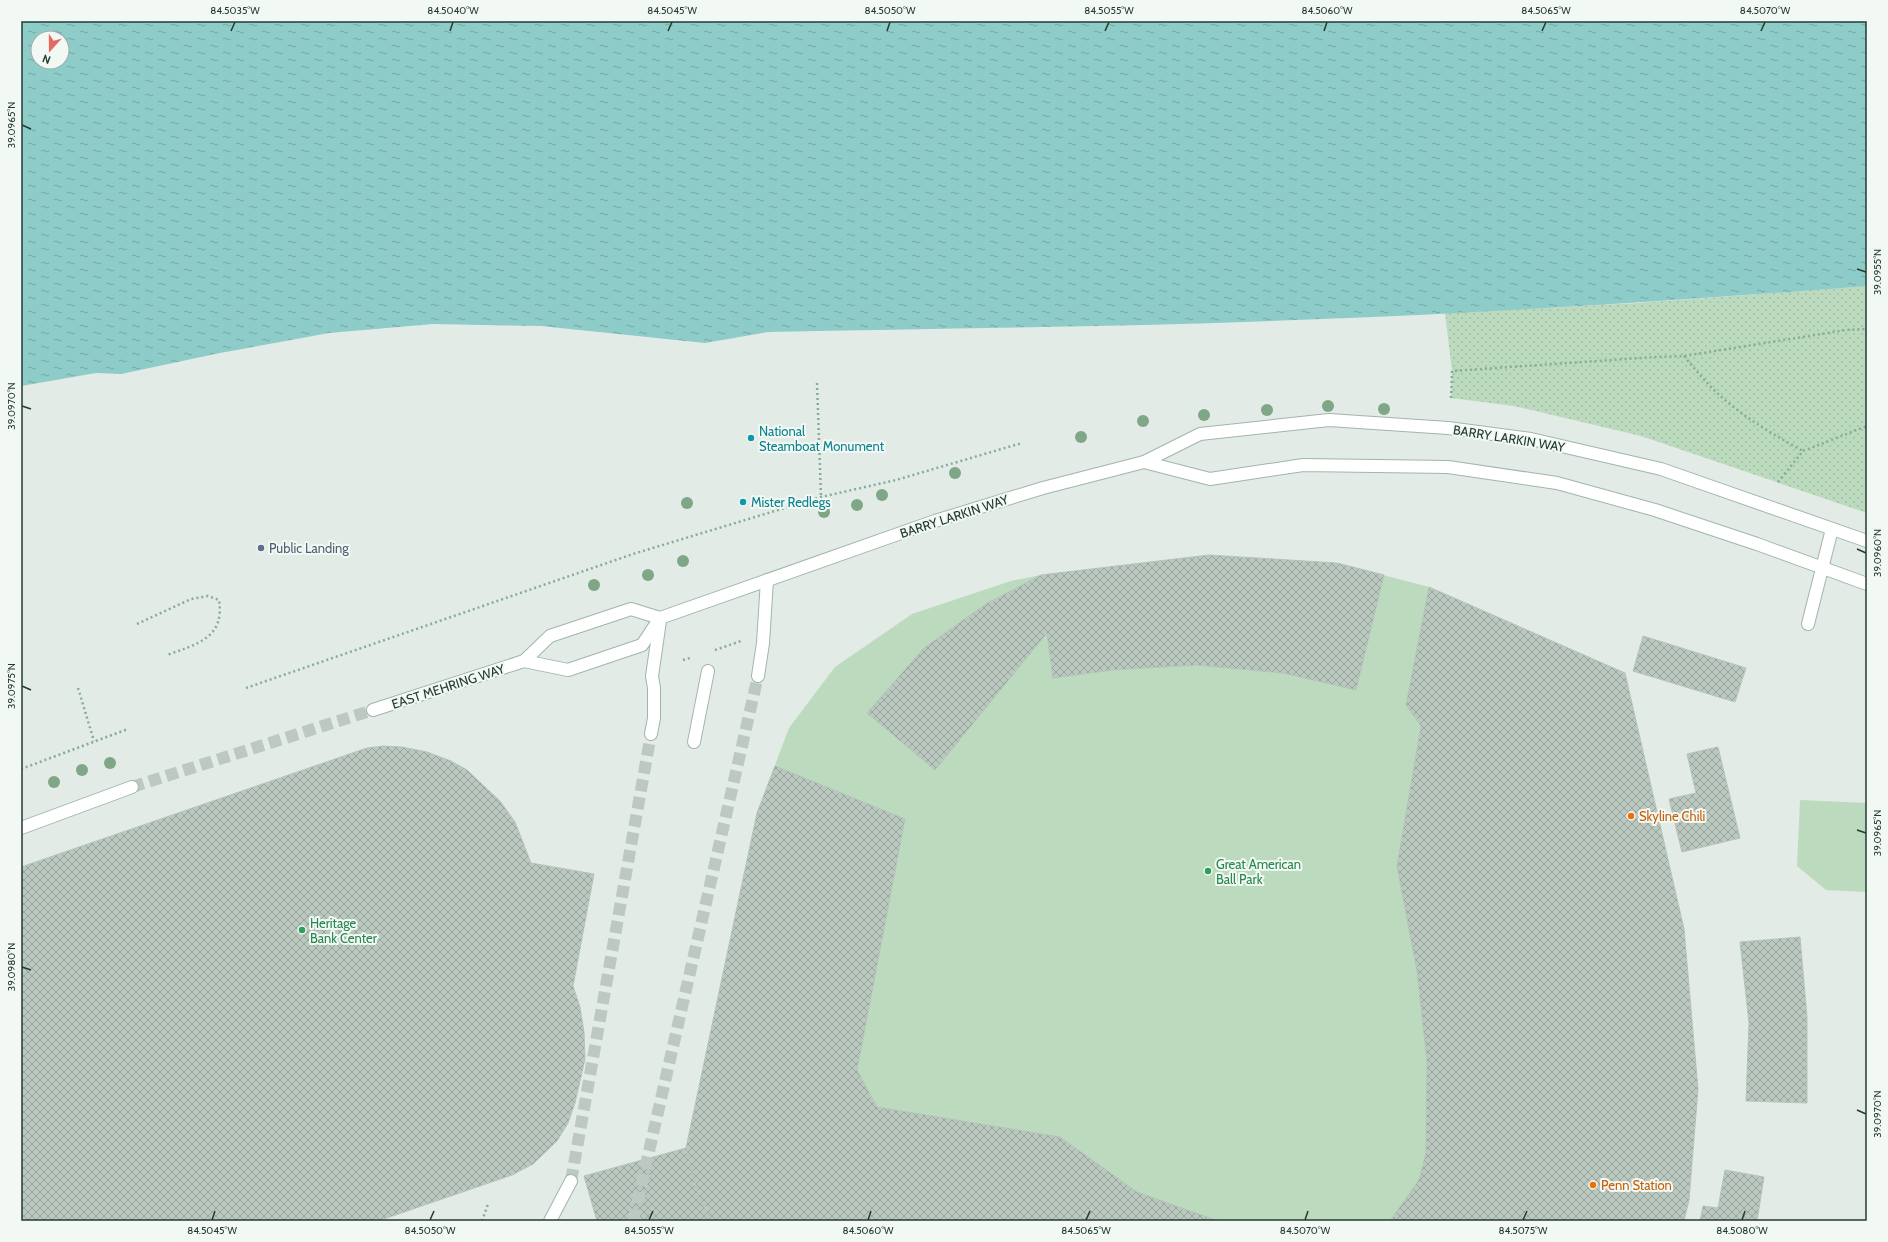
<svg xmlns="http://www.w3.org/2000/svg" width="1888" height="1242" viewBox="0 0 1888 1242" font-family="Cabin,sans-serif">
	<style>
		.green { fill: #bcdbbe }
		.park { fill: url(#park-dots) }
		.water { fill: url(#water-ripples); fill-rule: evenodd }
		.building { fill: url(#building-cross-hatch); stroke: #b5c4bb }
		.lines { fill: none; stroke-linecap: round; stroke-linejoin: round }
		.secondary-tunnel { stroke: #bcc8c1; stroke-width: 12; stroke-dasharray: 12 6; stroke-linecap: butt }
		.lane-casing { stroke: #a5b3ab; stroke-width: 14 }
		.secondary-casing { stroke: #a1b6ab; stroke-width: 14 }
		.path { stroke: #85ac98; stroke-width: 2.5; stroke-dasharray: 2 3; stroke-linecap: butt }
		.lane { stroke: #fff; stroke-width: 12 }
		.secondary { stroke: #fff; stroke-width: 12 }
		.tree { fill: #80a688 }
		.ticks { fill: none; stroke: #233b30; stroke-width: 1.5 }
		.culture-dot { fill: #0f9aa8; stroke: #f2f8f4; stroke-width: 1.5 }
		.service-dot { fill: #5c6f8a; stroke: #f2f8f4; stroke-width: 1.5 }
		.food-dot { fill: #e8710a; stroke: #f2f8f4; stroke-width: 1.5 }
		.leisure-dot { fill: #2e9e5b; stroke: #f2f8f4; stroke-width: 1.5 }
		.labels { text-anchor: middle; stroke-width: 4; stroke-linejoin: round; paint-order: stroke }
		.culture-label { font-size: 13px; fill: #0d838f; stroke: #f2f8f4; text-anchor: start }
		.street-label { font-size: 13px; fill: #233b30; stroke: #f2f8f4 }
		.service-label { font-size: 13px; fill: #4e5e75; stroke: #f2f8f4; text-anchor: start }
		.food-label { font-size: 13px; fill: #c56008; stroke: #f2f8f4; text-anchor: start }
		.leisure-label { font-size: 13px; fill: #27864d; stroke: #f2f8f4; text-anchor: start }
		.neatline { fill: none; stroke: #233b30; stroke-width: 1.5 }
		.ticks-label { font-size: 10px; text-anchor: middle; fill: #233b30 }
	</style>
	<defs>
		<pattern id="park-dots" width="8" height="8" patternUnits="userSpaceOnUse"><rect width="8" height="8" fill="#bcdbbe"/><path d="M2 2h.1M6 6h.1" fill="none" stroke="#a1bda4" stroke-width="1.8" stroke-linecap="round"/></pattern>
		<pattern id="water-ripples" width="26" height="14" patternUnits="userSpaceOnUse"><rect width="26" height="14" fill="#8eccc9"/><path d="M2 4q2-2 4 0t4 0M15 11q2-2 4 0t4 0" fill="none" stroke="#74a7a4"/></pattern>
		<pattern id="building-cross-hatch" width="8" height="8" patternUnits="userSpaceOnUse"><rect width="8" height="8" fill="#bac8c0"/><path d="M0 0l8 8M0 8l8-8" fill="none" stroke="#97a49c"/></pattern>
	</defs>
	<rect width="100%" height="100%" fill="#e2ebe5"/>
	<g class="green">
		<path d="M1209 555 1337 563 1429 587 1625 673 1684 929 1698 1089 1684 1221H712L686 1148 757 813 789 728 835 667 912 614 1011 581 1041 575Z"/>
		<path d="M1800 800 1867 803V892L1826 890 1797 866Z"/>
	</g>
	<path class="park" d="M1867 286V513L1641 436 1514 406 1451 398 1452 371 1445 313 1638 303Z"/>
	<path class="water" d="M21 21H1867V286C1685 300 1503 312 1321 319 1137 327 952 328 768 332L705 343 541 326 433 324 329 333 220 353 121 374 96 373 21 386ZM38 38H62V62H38Z"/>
	<g class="building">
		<path d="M1209 555 1337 563 1384 575 1356 690 1283 673 1196 665 1112 670 1053 678 1047 633 935 770 867 713 924 648 986 604 1041 575Z"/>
		<path d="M1429 587 1625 673 1684 929 1698 1089 1689 1200 1684 1221H1390L1419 1180 1426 1153 1427 1061 1417 971 1397 866 1421 726 1406 705Z"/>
		<path d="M1643 636 1746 668 1735 702 1633 671Z"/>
		<path d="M383 746 402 747 427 752 451 761 467 770 500 801 515 822 531 863 594 874 573 986 580 1007 584 1032 585 1059 575 1103 568 1123 557 1141 533 1164 512 1175 378 1221H21V867L367 748Z"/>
		<path d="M1718 747 1740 838 1682 852 1669 799 1696 793 1687 754Z"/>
		<path d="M775 766 905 819 857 1070 877 1107 1060 1137 1137 1192 1218 1221H712L699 1198 686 1148 757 813Z"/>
		<path d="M1800 937 1807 1017V1103L1746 1101 1749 1023 1740 942Z"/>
		<path d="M686 1148 699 1198 712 1221H597L584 1176Z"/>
		<path d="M1725 1170 1764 1177 1757 1221H1700L1703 1206 1718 1208Z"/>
	</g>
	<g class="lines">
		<g class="secondary-tunnel">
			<path d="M132 787 373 710"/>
			<path d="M571 1181 651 734"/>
			<path d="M633 1221 758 676"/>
		</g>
		<defs>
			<g id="lane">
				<path d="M1808 624 1832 529"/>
				<path d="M694 742 708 671"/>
			</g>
			<g id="secondary">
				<path d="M1144 462 1210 479 1303 465 1448 467 1557 483 1655 510 1757 544 1867 584"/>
				<path d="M524 661 568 670 642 645 660 618 935 521 1043 488 1144 462 1200 434 1329 420 1448 428 1531 439 1661 469 1867 541"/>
				<path d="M758 676 763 643 767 580"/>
				<path d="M373 710 524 661 550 636 631 609 660 618"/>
				<path d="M651 734 654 718V688L652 676 660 621"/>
				<path d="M21 828 132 787"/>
				<path d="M550 1221 571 1181"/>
			</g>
		</defs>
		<use href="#lane" class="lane-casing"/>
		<use href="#secondary" class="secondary-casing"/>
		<g class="path">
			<path d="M1684 356C1694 368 1704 380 1715 391 1740 415 1772 434 1803 451"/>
			<path d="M817 383 821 497"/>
			<path d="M1451 398 1452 371 1655 357 1684 356 1846 330 1867 329"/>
			<path d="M1778 482 1803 451 1867 426"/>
			<path d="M137 624 191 599 208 596 219 600C225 638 197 644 167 655"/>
			<path d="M715 650 741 641"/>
			<path d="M683 660 690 658"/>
			<path d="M78 688 94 741"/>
			<path d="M246 688 633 554 821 497 896 480 1022 443"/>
			<path d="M21 769 128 729"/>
			<path d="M482 1221 488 1204"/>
		</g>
		<use href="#lane" class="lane"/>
		<use href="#secondary" class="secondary"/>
	</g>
	<g class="tree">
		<circle cx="1328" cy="406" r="6"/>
		<circle cx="1384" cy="409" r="6"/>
		<circle cx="1267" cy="410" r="6"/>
		<circle cx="1204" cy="415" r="6"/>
		<circle cx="1143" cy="421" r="6"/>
		<circle cx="1081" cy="437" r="6"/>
		<circle cx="955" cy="473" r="6"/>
		<circle cx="882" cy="495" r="6"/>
		<circle cx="687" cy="503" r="6"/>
		<circle cx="857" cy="505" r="6"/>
		<circle cx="824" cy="512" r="6"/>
		<circle cx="683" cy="561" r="6"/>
		<circle cx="648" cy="575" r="6"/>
		<circle cx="594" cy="585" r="6"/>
		<circle cx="110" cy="763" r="6"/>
		<circle cx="82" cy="770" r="6"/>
		<circle cx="54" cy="782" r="6"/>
	</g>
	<path class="ticks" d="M231 31 235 22M450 31 453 22M668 31 672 22M887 31 890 22M1105 31 1109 22M1324 31 1327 22M1542 31 1546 22M1761 31 1765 22M22 125 31 129M1857 269 1866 272M22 406 31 409M1857 549 1866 553M22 686 31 690M1857 830 1866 833M22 967 31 970M1857 1110 1866 1114M212 1220 215 1211M430 1220 434 1211M649 1220 653 1211M868 1220 871 1211M1086 1220 1090 1211M1305 1220 1308 1211M1523 1220 1527 1211M1742 1220 1745 1211"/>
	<g class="culture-dot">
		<circle cx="751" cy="438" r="4"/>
		<circle cx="743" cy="502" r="4"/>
	</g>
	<circle class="service-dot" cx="261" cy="548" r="4"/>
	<g class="food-dot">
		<circle cx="1631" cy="816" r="4"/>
		<circle cx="1593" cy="1185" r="4"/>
	</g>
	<g class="leisure-dot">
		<circle cx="1208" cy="871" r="4"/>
		<circle cx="302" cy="930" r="4"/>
	</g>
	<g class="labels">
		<g class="culture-label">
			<text x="759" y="436">National<tspan x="759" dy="15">Steamboat Monument</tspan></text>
			<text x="751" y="507">Mister Redlegs</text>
		</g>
		<g class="street-label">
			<text transform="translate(1509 438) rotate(9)" y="5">BARRY LARKIN WAY</text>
			<text transform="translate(954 516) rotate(-18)" y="5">BARRY LARKIN WAY</text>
			<text transform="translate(448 686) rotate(-18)" y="5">EAST MEHRING WAY</text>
		</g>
		<g class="service-label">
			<text x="269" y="553">Public Landing</text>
		</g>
		<g class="food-label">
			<text x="1639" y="821">Skyline Chili</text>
			<text x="1601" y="1190">Penn Station</text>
		</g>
		<g class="leisure-label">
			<text x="1216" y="869">Great American<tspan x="1216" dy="15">Ball Park</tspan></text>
			<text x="310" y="928">Heritage<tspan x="310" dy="15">Bank Center</tspan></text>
		</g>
	</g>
	<rect width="1888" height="1242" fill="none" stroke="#f2f8f4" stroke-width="44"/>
	<g transform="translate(50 50) rotate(201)"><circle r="19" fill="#f2f8f4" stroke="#9faca6"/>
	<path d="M0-3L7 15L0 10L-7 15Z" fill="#e76963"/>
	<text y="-6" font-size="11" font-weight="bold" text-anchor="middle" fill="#233b30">N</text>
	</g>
	<rect x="22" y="22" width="1844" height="1198" class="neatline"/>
	<g class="ticks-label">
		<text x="235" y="14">84.5035°W</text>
		<text x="453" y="14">84.5040°W</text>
		<text x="672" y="14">84.5045°W</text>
		<text x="890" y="14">84.5050°W</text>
		<text x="1109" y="14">84.5055°W</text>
		<text x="1327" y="14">84.5060°W</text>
		<text x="1546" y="14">84.5065°W</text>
		<text x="1765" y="14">84.5070°W</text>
		<text transform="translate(11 125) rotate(-90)" y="4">39.0965°N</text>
		<text transform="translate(1877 272) rotate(-90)" y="4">39.0955°N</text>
		<text transform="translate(11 406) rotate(-90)" y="4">39.0970°N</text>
		<text transform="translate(1877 553) rotate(-90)" y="4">39.0960°N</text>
		<text transform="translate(11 686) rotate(-90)" y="4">39.0975°N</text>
		<text transform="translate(1877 833) rotate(-90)" y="4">39.0965°N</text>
		<text transform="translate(11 967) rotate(-90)" y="4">39.0980°N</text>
		<text transform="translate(1877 1114) rotate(-90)" y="4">39.0970°N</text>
		<text x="212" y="1234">84.5045°W</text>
		<text x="430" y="1234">84.5050°W</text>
		<text x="649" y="1234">84.5055°W</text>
		<text x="868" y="1234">84.5060°W</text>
		<text x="1086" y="1234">84.5065°W</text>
		<text x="1305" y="1234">84.5070°W</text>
		<text x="1523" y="1234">84.5075°W</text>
		<text x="1742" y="1234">84.5080°W</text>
	</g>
</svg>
